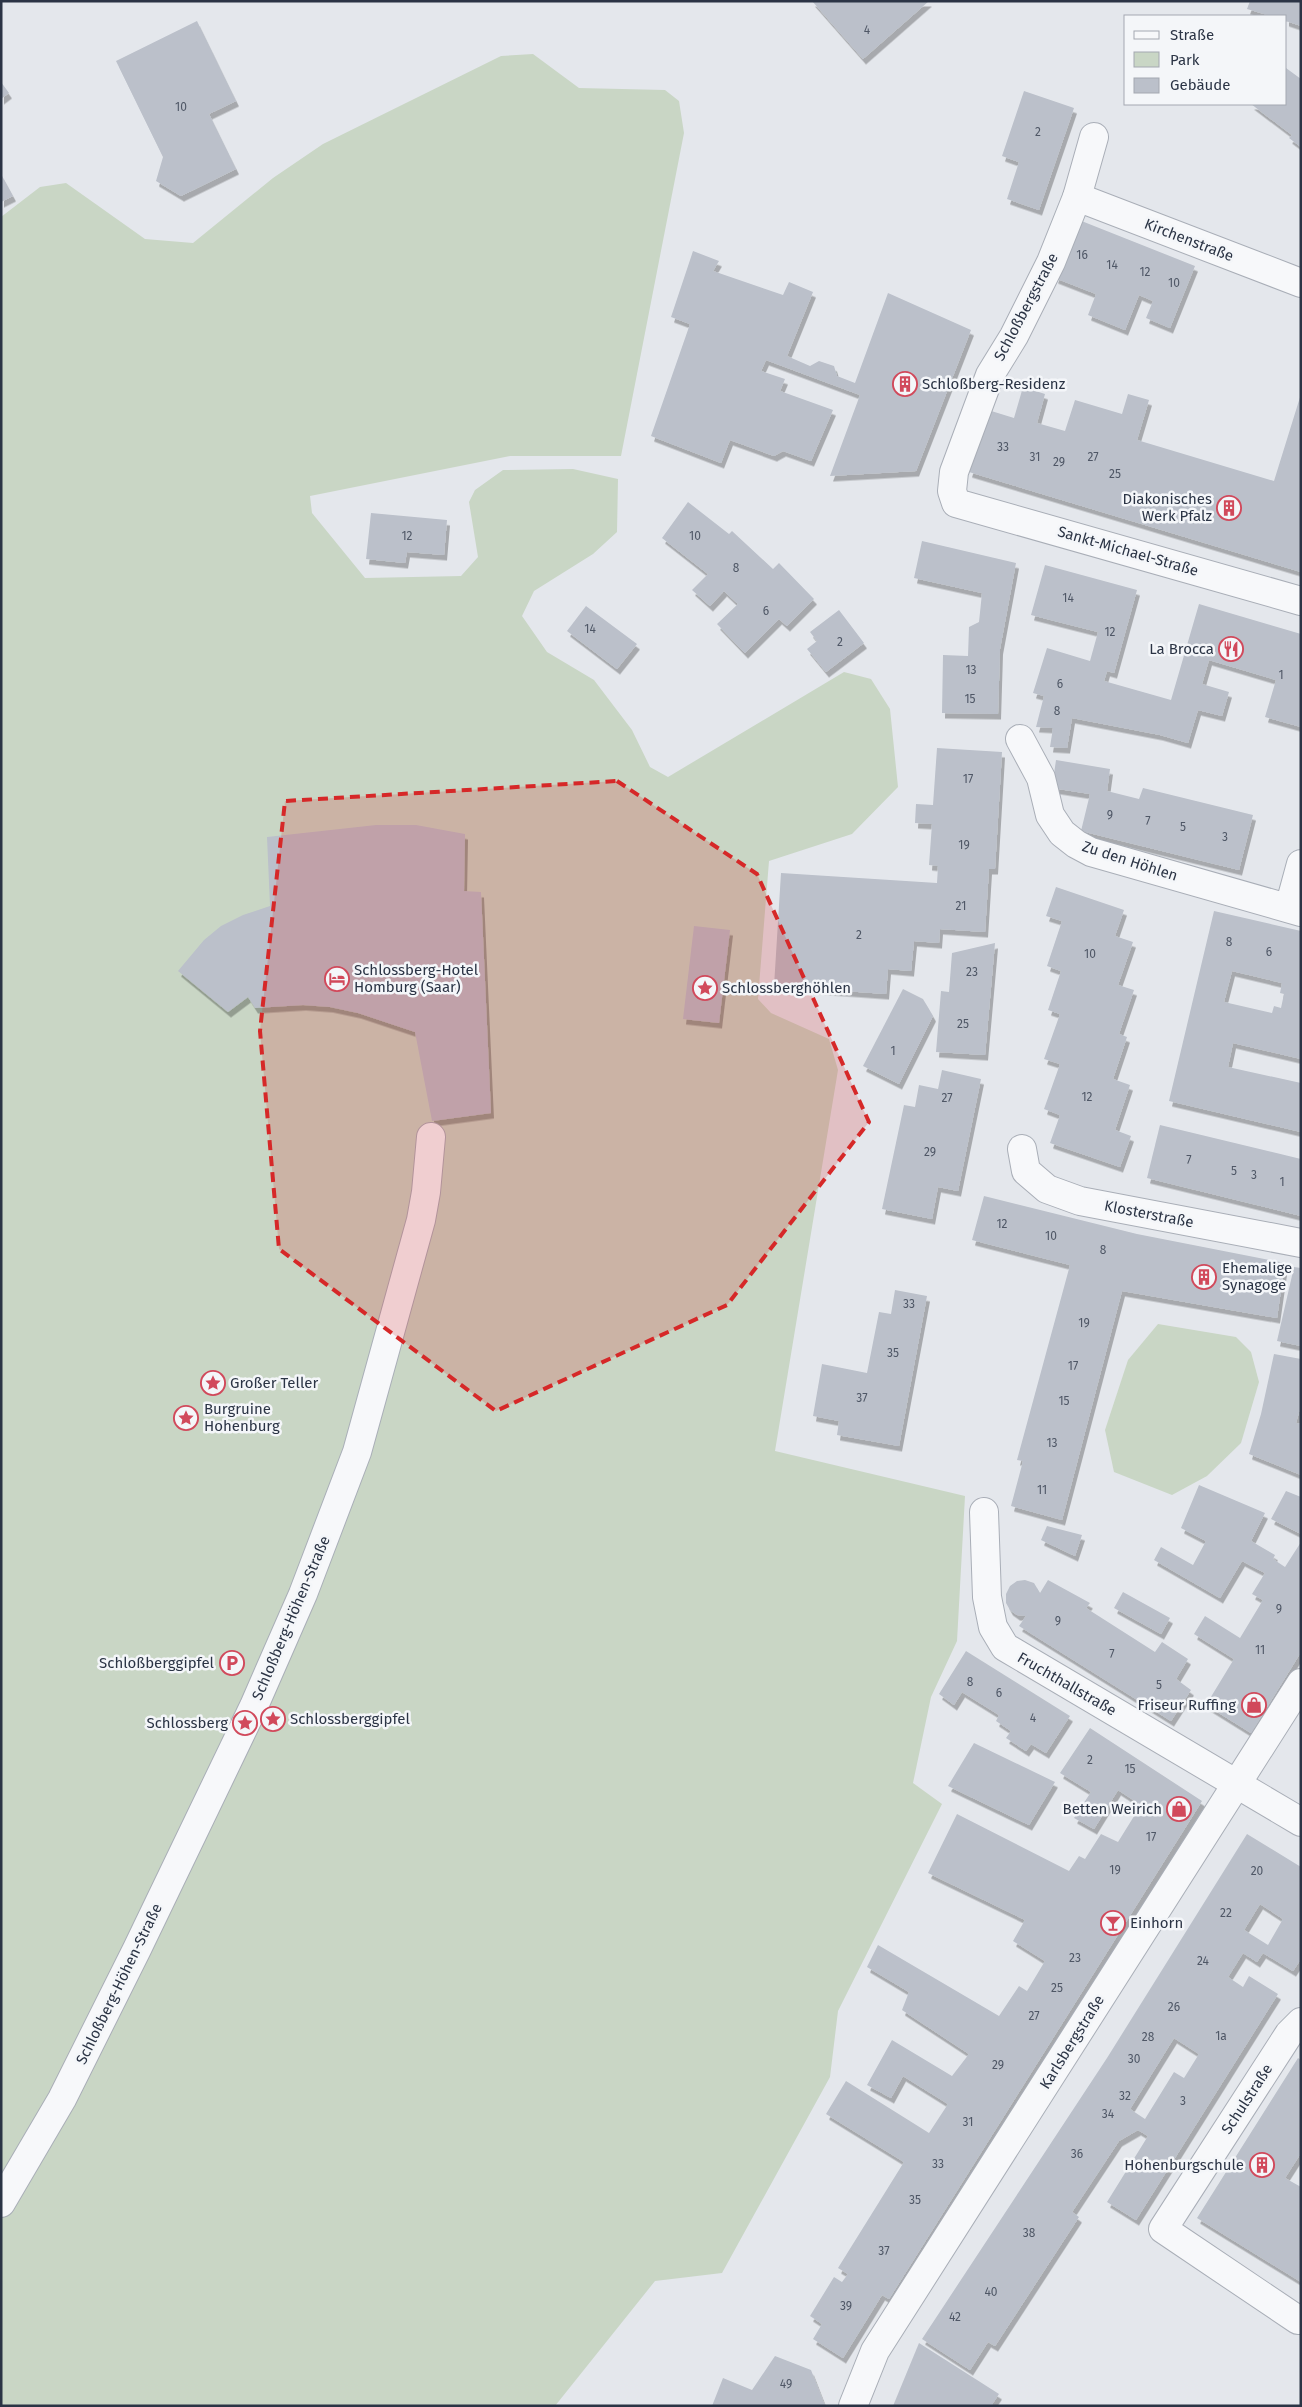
<svg xmlns="http://www.w3.org/2000/svg" width="1302" height="2407" viewBox="0 0 1302 2407" font-family="'Fira Sans',sans-serif">
	<style>
		.green { fill: #c9d6c5 }
		.building { fill: #bbc0ca; fill-rule: evenodd; filter: url(#shadow) }
		.lines { fill: none; stroke-linecap: round; stroke-linejoin: round }
		.street-casing { stroke: #a9aeb7; stroke-width: 30 }
		.street { stroke: #f7f8fa; stroke-width: 28 }
		.marked { fill: #d62828; fill-opacity: 0.2; stroke: #d62828; stroke-width: 4; stroke-dasharray: 10 6; stroke-linejoin: round }
		.labels { text-anchor: middle; stroke-width: 5; stroke-linejoin: round; paint-order: stroke }
		.number-label { font-size: 12px; fill: #4f5766 }
		.street-label { font-size: 15px; fill: #2b3445; stroke: #f4f6f9 }
		.poi-label { font-size: 15px; fill: #2b3445; stroke: #f4f6f9; text-anchor: start }
	</style>
	<defs>
		<filter id="shadow"><feDropShadow dx="3" dy="5.5" stdDeviation="0" flood-color="#0004"/></filter>
	</defs>
	<rect width="100%" height="100%" fill="#e4e7ec"/>
	<g class="green">
		<path d="M533 54 579 88 665 90 679 101 684 133 621 456H510L310 496 312 513 365 578 461 576 478 557 469 502 475 490 503 470 573 469 618 479 617 532 593 554 534 591 522 616 547 652 594 680 632 730 650 767 668 777 844 672 871 679 890 709 898 787 852 834 769 861 758 999 771 1013 829 1039 838 1070 775 1451 965 1496 957 1641 931 1697 913 1783 942 1804 838 2011 830 2077 722 2273 655 2281 555 2406H1V217L40 187 66 183 145 239 193 243 273 178 323 144 501 56Z"/>
		<path d="M1158 1324 1236 1337 1251 1352 1259 1382 1241 1443 1207 1476 1172 1495 1114 1472 1105 1430 1128 1360Z"/>
	</g>
	<g class="building">
		<path d="M812 1H929L863 59Z"/>
		<path d="M1250 1H1301V26L1286 21V16H1271L1247 9Z"/>
		<path d="M197 21 236 101 209 114 236 169 181 196 156 181 163 157 116 61Z"/>
		<path d="M1286 68 1301 79V147L1289 138 1292 135 1251 104H1286Z"/>
		<path d="M1 82 9 93 1 99Z"/>
		<path d="M1024 91 1074 108 1039 210 1007 199 1019 162 1002 156Z"/>
		<path d="M1 174 13 196 1 202Z"/>
		<path d="M1079 220 1195 266 1170 328 1146 318 1153 301 1139 295 1125 330 1088 315 1096 294 1055 278Z"/>
		<path d="M693 251 719 261 713 271 783 295 789 282 813 292 787 356 810 366 819 361 834 366 837 376 855 383 888 293 971 330 916 471 830 476 860 395 766 360 761 371 785 379 780 391 833 410 811 461 783 451 774 456 730 440 721 463 651 436 690 324 671 317Z"/>
		<path d="M1023 387 1045 394 1037 423 1065 431 1075 400 1122 414 1128 394 1149 400 1137 440 1274 481 1301 394V572L969 472 988 410 1014 418Z"/>
		<path d="M688 502 729 534 732 531 773 569 779 563 814 599 787 626 779 619 745 653 717 624 738 604 724 591 710 606 692 590 708 574 662 538Z"/>
		<path d="M371 513 447 520 444 555 407 552 405 563 366 559Z"/>
		<path d="M922 541 1016 563 1000 649 998 714 942 713 943 655 968 656 969 627 979 622 982 593 914 578Z"/>
		<path d="M1045 565 1137 590 1114 673 1107 671 1104 681 1171 700 1199 604 1301 634V727L1265 717 1276 680 1209 660 1202 684 1229 692 1222 716 1198 710 1188 743 1160 735 1072 718 1067 748 1050 747 1053 728 1036 727 1044 696 1033 693 1047 648 1090 661 1098 632 1031 615Z"/>
		<path d="M586 606 637 644 617 669 567 631Z"/>
		<path d="M839 610 864 643 826 672 807 649 817 641 810 632Z"/>
		<path d="M937 748 1002 752 995 869H989L985 932 940 929 939 943 914 941 911 971 888 969 886 994 774 986 781 873 937 883 938 866 929 865 932 824 915 823 916 804 933 805Z"/>
		<path d="M1056 760 1110 769 1107 791 1139 799 1143 788 1253 815 1239 870 1081 831 1090 794 1052 788Z"/>
		<path d="M376 825H416L465 834 464 891 481 892 491 1113 432 1121 415 1032 358 1013 330 1007 303 1005 255 1008 248 997 228 1012 178 971 204 940 221 926 243 915 270 906 267 837Z"/>
		<path d="M1056 887 1124 910 1115 936 1133 942 1118 985 1134 990 1119 1034 1127 1037 1113 1079 1130 1085 1115 1130 1131 1136 1120 1167 1050 1143 1060 1115 1044 1109 1060 1064 1044 1059 1060 1014 1048 1010 1061 971 1047 966 1062 921 1046 916Z"/>
		<path d="M1214 911 1301 931V1059L1233 1043 1228 1067 1301 1083V1132L1169 1101ZM1232 971 1282 983 1280 993 1284 994 1281 1008 1274 1006 1272 1013 1224 1002Z"/>
		<path d="M694 926 730 930 719 1023 683 1019Z"/>
		<path d="M995 943 985 1055 936 1052 941 991 949 992 952 953Z"/>
		<path d="M903 989 923 999 933 1016 899 1084 863 1066Z"/>
		<path d="M942 1070 981 1079 958 1191 938 1187 932 1219 882 1209 904 1105 915 1107 919 1085 938 1089Z"/>
		<path d="M1160 1125 1301 1159V1216L1147 1178Z"/>
		<path d="M984 1196 1137 1234 1285 1263 1277 1318 1122 1291 1062 1520 1011 1506 1023 1461 1017 1460 1070 1265 972 1240Z"/>
		<path d="M1294 1267 1301 1268V1346L1277 1341Z"/>
		<path d="M895 1290 927 1296 899 1446 837 1435 839 1421 813 1416 822 1364 867 1373 879 1312 891 1314Z"/>
		<path d="M1274 1354 1301 1359V1405L1296 1423 1301 1424V1475L1249 1454 1261 1414Z"/>
		<path d="M1199 1485 1265 1513 1251 1541 1275 1555 1273 1559 1285 1567 1301 1542V1652L1251 1733 1206 1705 1234 1659 1194 1634 1205 1616 1240 1638 1263 1600 1252 1594 1265 1573 1242 1561 1220 1598 1154 1560 1161 1547 1193 1565 1206 1541 1181 1528Z"/>
		<path d="M1286 1491 1301 1497V1534L1271 1519Z"/>
		<path d="M1047 1526 1082 1535 1075 1556 1041 1540Z"/>
		<path d="M1025 1580 1034 1583 1040 1593 1048 1580 1090 1603 1086 1608 1155 1652 1162 1642 1188 1659 1176 1679 1191 1690 1171 1721 1019 1626 1026 1616 1017 1615 1010 1610 1006 1603V1594L1010 1586 1017 1581Z"/>
		<path d="M1123 1592 1170 1618 1161 1634 1114 1608Z"/>
		<path d="M966 1651 1070 1716 1046 1753 1031 1744 1026 1751 1006 1738 1011 1731 996 1721 999 1715 962 1692 954 1705 939 1694Z"/>
		<path d="M1090 1728 1202 1801 889 2299 882 2295 843 2358 813 2339 822 2324 810 2316 834 2277 842 2282 848 2274 838 2268 904 2162 826 2114 846 2081 929 2133 948 2104 903 2076 891 2098 867 2085 892 2040 952 2076 969 2054 902 2010 909 1992 867 1967 878 1945 999 2016 1019 1986 1027 1991 1045 1961 1013 1941 1025 1920 928 1873 957 1814 1069 1871 1079 1856 1085 1859 1101 1834 1118 1842 1141 1805 1118 1790 1094 1829 1074 1818 1091 1792 1060 1773Z"/>
		<path d="M974 1743 1055 1782 1029 1825 948 1786Z"/>
		<path d="M1247 1834 1301 1867V1959L1293 1971 1263 1953 1257 1962 1243 1953 1228 1977 1243 1987 1249 1976 1278 1994 1136 2220 1107 2202 1148 2136 1138 2130 1119 2141 1072 2212 1079 2217 995 2346 988 2342 970 2370 922 2339 1107 2058ZM1260 1904 1283 1919 1268 1945 1244 1930ZM1174 2038 1199 2054 1184 2078 1174 2072 1145 2119 1130 2109Z"/>
		<path d="M1298 2058 1301 2060V2153L1285 2178 1301 2187V2282L1197 2218Z"/>
		<path d="M919 2343 999 2394 991 2406H893Z"/>
		<path d="M775 2356 811 2370 825 2406H712L723 2378 752 2390Z"/>
	</g>
	<g class="lines">
		<defs>
			<g id="street">
				<path d="M1094 137 1077 197 1051 262 1014 336 990 375 954 472 952 491 956 503 1301 601"/>
				<path d="M1077 197 1301 283"/>
				<path d="M1020 739 1041 778 1050 815 1062 833 1076 844 1091 852 1301 912"/>
				<path d="M1289 908 1301 864"/>
				<path d="M1022 1149 1026 1171 1047 1189 1080 1201 1301 1243"/>
				<path d="M984 1512 987 1597 993 1627 1005 1647 1301 1822"/>
				<path d="M1 2203 62 2099 137 1949 254 1706 303 1594 357 1452 421 1220 426 1192 431 1137"/>
				<path d="M1298 2320 1163 2229 1289 2034 1301 2022"/>
				<path d="M853 2406 875 2351 1301 1683"/>
			</g>
		</defs>
		<use href="#street" class="street-casing"/>
		<use href="#street" class="street"/>
	</g>
	<path class="marked" d="M617 781 757 874 869 1122 727 1305 496 1411 279 1249 260 1031 285 801Z"/>
	<defs>
		<symbol id="building-ring" viewBox="-11 -11 22 22"><circle r="9.5" fill="#f4f6f9" stroke="#d1495b" stroke-width="1.5"/><path d="M-4-6H4V6H1V3H-1V6H-4ZM-2.5-4.3h1.7v1.8h-1.7ZM.8-4.3h1.7v1.8H.8ZM-2.5-1h1.7V.8h-1.7ZM.8-1h1.7V.8H.8Z" fill="#d1495b"/></symbol>
		<symbol id="restaurant-ring" viewBox="-11 -11 22 22"><circle r="9.5" fill="#f4f6f9" stroke="#d1495b" stroke-width="1.5"/><path d="M-5-6h1v4h1v-4h1v4h1v-4h1v5L-1.5 .5V6h-2V.5L-5-1ZM5-6V6H3V1.5H1.5Q1.5-4 5-6Z" fill="#d1495b"/></symbol>
		<symbol id="hotel-ring" viewBox="-11 -11 22 22"><circle r="9.5" fill="#f4f6f9" stroke="#d1495b" stroke-width="1.5"/><path d="M-6-4.5h1.5V1H6V5H4.5V3h-9V5H-6ZM-4 0a1.8 1.8 0 1 1 3.6 0ZM.5 0V-2.5h3Q6-2.5 6 0Z" fill="#d1495b"/></symbol>
		<symbol id="sight-ring" viewBox="-11 -11 22 22"><circle r="9.5" fill="#f4f6f9" stroke="#d1495b" stroke-width="1.5"/><path d="M0-6L1.8-2.2L6-1.7L2.9 1.2L3.7 5.4L0 3.3L-3.7 5.4L-2.9 1.2L-6-1.7L-1.8-2.2Z" fill="#d1495b"/></symbol>
		<symbol id="parking-ring" viewBox="-11 -11 22 22"><circle r="9.5" fill="#f4f6f9" stroke="#d1495b" stroke-width="1.5"/><path d="M-3.5-5.5H1a3.5 3.5 0 0 1 0 7H-1V5.5H-3.5ZM-1-3.4V-.6H.8a1.4 1.4 0 0 0 0-2.8Z" fill="#d1495b"/></symbol>
		<symbol id="shop-ring" viewBox="-11 -11 22 22"><circle r="9.5" fill="#f4f6f9" stroke="#d1495b" stroke-width="1.5"/><path d="M-5-2.5h2.3a2.7 3.5 0 0 1 5.4 0H5L5.5 6h-11ZM-1.5-2.5h3a1.5 2.3 0 0 0-3 0Z" fill="#d1495b"/></symbol>
		<symbol id="bar-ring" viewBox="-11 -11 22 22"><circle r="9.5" fill="#f4f6f9" stroke="#d1495b" stroke-width="1.5"/><path d="M-6-5H6L.8 .8V4.5H3.5V6h-7V4.5H-.8V.8Z" fill="#d1495b"/></symbol>
	</defs>
	<g fill-rule="evenodd">
		<use href="#building-ring" x="891" y="370" width="28" height="28"/>
		<use href="#building-ring" x="1215" y="494" width="28" height="28"/>
		<use href="#restaurant-ring" x="1217" y="635" width="28" height="28"/>
		<use href="#hotel-ring" x="323" y="965" width="28" height="28"/>
		<use href="#sight-ring" x="691" y="974" width="28" height="28"/>
		<use href="#building-ring" x="1190" y="1263" width="28" height="28"/>
		<use href="#sight-ring" x="199" y="1369" width="28" height="28"/>
		<use href="#sight-ring" x="172" y="1404" width="28" height="28"/>
		<use href="#parking-ring" x="218" y="1649" width="28" height="28"/>
		<use href="#shop-ring" x="1240" y="1691" width="28" height="28"/>
		<use href="#sight-ring" x="259" y="1705" width="28" height="28"/>
		<use href="#sight-ring" x="231" y="1709" width="28" height="28"/>
		<use href="#shop-ring" x="1165" y="1795" width="28" height="28"/>
		<use href="#bar-ring" x="1099" y="1909" width="28" height="28"/>
		<use href="#building-ring" x="1248" y="2151" width="28" height="28"/>
	</g>
	<g class="labels">
		<g class="number-label">
			<text x="867" y="34">4</text>
			<text x="181" y="111">10</text>
			<text x="1038" y="136">2</text>
			<text x="1082" y="259">16</text>
			<text x="1112" y="269">14</text>
			<text x="1145" y="276">12</text>
			<text x="1174" y="287">10</text>
			<text x="1003" y="451">33</text>
			<text x="1035" y="461">31</text>
			<text x="1093" y="461">27</text>
			<text x="1059" y="466">29</text>
			<text x="1115" y="478">25</text>
			<text x="407" y="540">12</text>
			<text x="695" y="540">10</text>
			<text x="736" y="572">8</text>
			<text x="1068" y="602">14</text>
			<text x="766" y="615">6</text>
			<text x="590" y="633">14</text>
			<text x="1110" y="636">12</text>
			<text x="840" y="646">2</text>
			<text x="971" y="674">13</text>
			<text x="1281" y="679">1</text>
			<text x="1060" y="688">6</text>
			<text x="970" y="703">15</text>
			<text x="1057" y="715">8</text>
			<text x="968" y="783">17</text>
			<text x="1110" y="819">9</text>
			<text x="1148" y="825">7</text>
			<text x="1183" y="831">5</text>
			<text x="1225" y="841">3</text>
			<text x="964" y="849">19</text>
			<text x="961" y="910">21</text>
			<text x="859" y="939">2</text>
			<text x="1229" y="946">8</text>
			<text x="1269" y="956">6</text>
			<text x="1090" y="958">10</text>
			<text x="972" y="976">23</text>
			<text x="963" y="1028">25</text>
			<text x="893" y="1055">1</text>
			<text x="1087" y="1101">12</text>
			<text x="947" y="1102">27</text>
			<text x="930" y="1156">29</text>
			<text x="1189" y="1164">7</text>
			<text x="1234" y="1175">5</text>
			<text x="1254" y="1179">3</text>
			<text x="1282" y="1186">1</text>
			<text x="1002" y="1228">12</text>
			<text x="1051" y="1240">10</text>
			<text x="1103" y="1254">8</text>
			<text x="909" y="1308">33</text>
			<text x="1084" y="1327">19</text>
			<text x="893" y="1357">35</text>
			<text x="1073" y="1370">17</text>
			<text x="862" y="1402">37</text>
			<text x="1064" y="1405">15</text>
			<text x="1052" y="1447">13</text>
			<text x="1042" y="1494">11</text>
			<text x="1279" y="1613">9</text>
			<text x="1058" y="1625">9</text>
			<text x="1260" y="1654">11</text>
			<text x="1112" y="1658">7</text>
			<text x="970" y="1686">8</text>
			<text x="1159" y="1689">5</text>
			<text x="999" y="1697">6</text>
			<text x="1033" y="1722">4</text>
			<text x="1090" y="1764">2</text>
			<text x="1130" y="1773">15</text>
			<text x="1151" y="1841">17</text>
			<text x="1115" y="1874">19</text>
			<text x="1257" y="1875">20</text>
			<text x="1226" y="1917">22</text>
			<text x="1075" y="1962">23</text>
			<text x="1203" y="1965">24</text>
			<text x="1057" y="1992">25</text>
			<text x="1174" y="2011">26</text>
			<text x="1034" y="2020">27</text>
			<text x="1221" y="2040">1a</text>
			<text x="1148" y="2041">28</text>
			<text x="1134" y="2063">30</text>
			<text x="998" y="2069">29</text>
			<text x="1125" y="2100">32</text>
			<text x="1183" y="2105">3</text>
			<text x="1108" y="2118">34</text>
			<text x="968" y="2126">31</text>
			<text x="1077" y="2158">36</text>
			<text x="938" y="2168">33</text>
			<text x="915" y="2204">35</text>
			<text x="1029" y="2237">38</text>
			<text x="884" y="2255">37</text>
			<text x="991" y="2296">40</text>
			<text x="846" y="2310">39</text>
			<text x="955" y="2321">42</text>
			<text x="786" y="2388">49</text>
		</g>
		<g class="street-label">
			<text transform="translate(1189 240) rotate(21)" y="5">Kirchenstraße</text>
			<text transform="translate(1026 307) rotate(-62)" y="5">Schloßbergstraße</text>
			<text transform="translate(1128 551) rotate(16)" y="5">Sankt-Michael-Straße</text>
			<text transform="translate(1130 861) rotate(18)" y="5">Zu den Höhlen</text>
			<text transform="translate(1149 1214) rotate(11)" y="5">Klosterstraße</text>
			<text transform="translate(291 1618) rotate(-67)" y="5">Schloßberg-Höhen-Straße</text>
			<text transform="translate(1067 1684) rotate(30)" y="5">Fruchthallstraße</text>
			<text transform="translate(119 1984) rotate(-64)" y="5">Schloßberg-Höhen-Straße</text>
			<text transform="translate(1072 2042) rotate(-58)" y="5">Karlsbergstraße</text>
			<text transform="translate(1247 2099) rotate(-57)" y="5">Schulstraße</text>
		</g>
		<g class="poi-label">
			<text x="922" y="389">Schloßberg-Residenz</text>
			<text x="1212" y="504" text-anchor="end">Diakonisches<tspan x="1212" dy="17">Werk Pfalz</tspan></text>
			<text x="1214" y="654" text-anchor="end">La Brocca</text>
			<text x="354" y="975">Schlossberg-Hotel<tspan x="354" dy="17">Homburg (Saar)</tspan></text>
			<text x="722" y="993">Schlossberghöhlen</text>
			<text x="1222" y="1273">Ehemalige<tspan x="1222" dy="17">Synagoge</tspan></text>
			<text x="230" y="1388">Großer Teller</text>
			<text x="204" y="1414">Burgruine<tspan x="204" dy="17">Hohenburg</tspan></text>
			<text x="214" y="1668" text-anchor="end">Schloßberggipfel</text>
			<text x="1236" y="1710" text-anchor="end">Friseur Ruffing</text>
			<text x="290" y="1724">Schlossberggipfel</text>
			<text x="228" y="1728" text-anchor="end">Schlossberg</text>
			<text x="1162" y="1814" text-anchor="end">Betten Weirich</text>
			<text x="1130" y="1928">Einhorn</text>
			<text x="1244" y="2170" text-anchor="end">Hohenburgschule</text>
		</g>
	</g>
	<rect width="1302" height="2407" fill="none" stroke="#2b3445" stroke-width="5"/>
	<rect x="1124" y="15" width="162" height="90" fill="#f4f6f9" stroke="#a4a8b1"/>
	<rect x="1134" y="31" width="25" height="8" fill="#f7f8fa" stroke="#a4a8b1"/>
	<text x="1170" y="40" font-size="15" fill="#2b3445">Straße</text>
	<rect x="1134" y="52" width="25" height="15" fill="#c9d6c5" stroke="#a4a8b1"/>
	<text x="1170" y="65" font-size="15" fill="#2b3445">Park</text>
	<rect x="1134" y="78" width="25" height="15" fill="#bbc0ca" stroke="#a4a8b1"/>
	<text x="1170" y="90" font-size="15" fill="#2b3445">Gebäude</text>
</svg>
